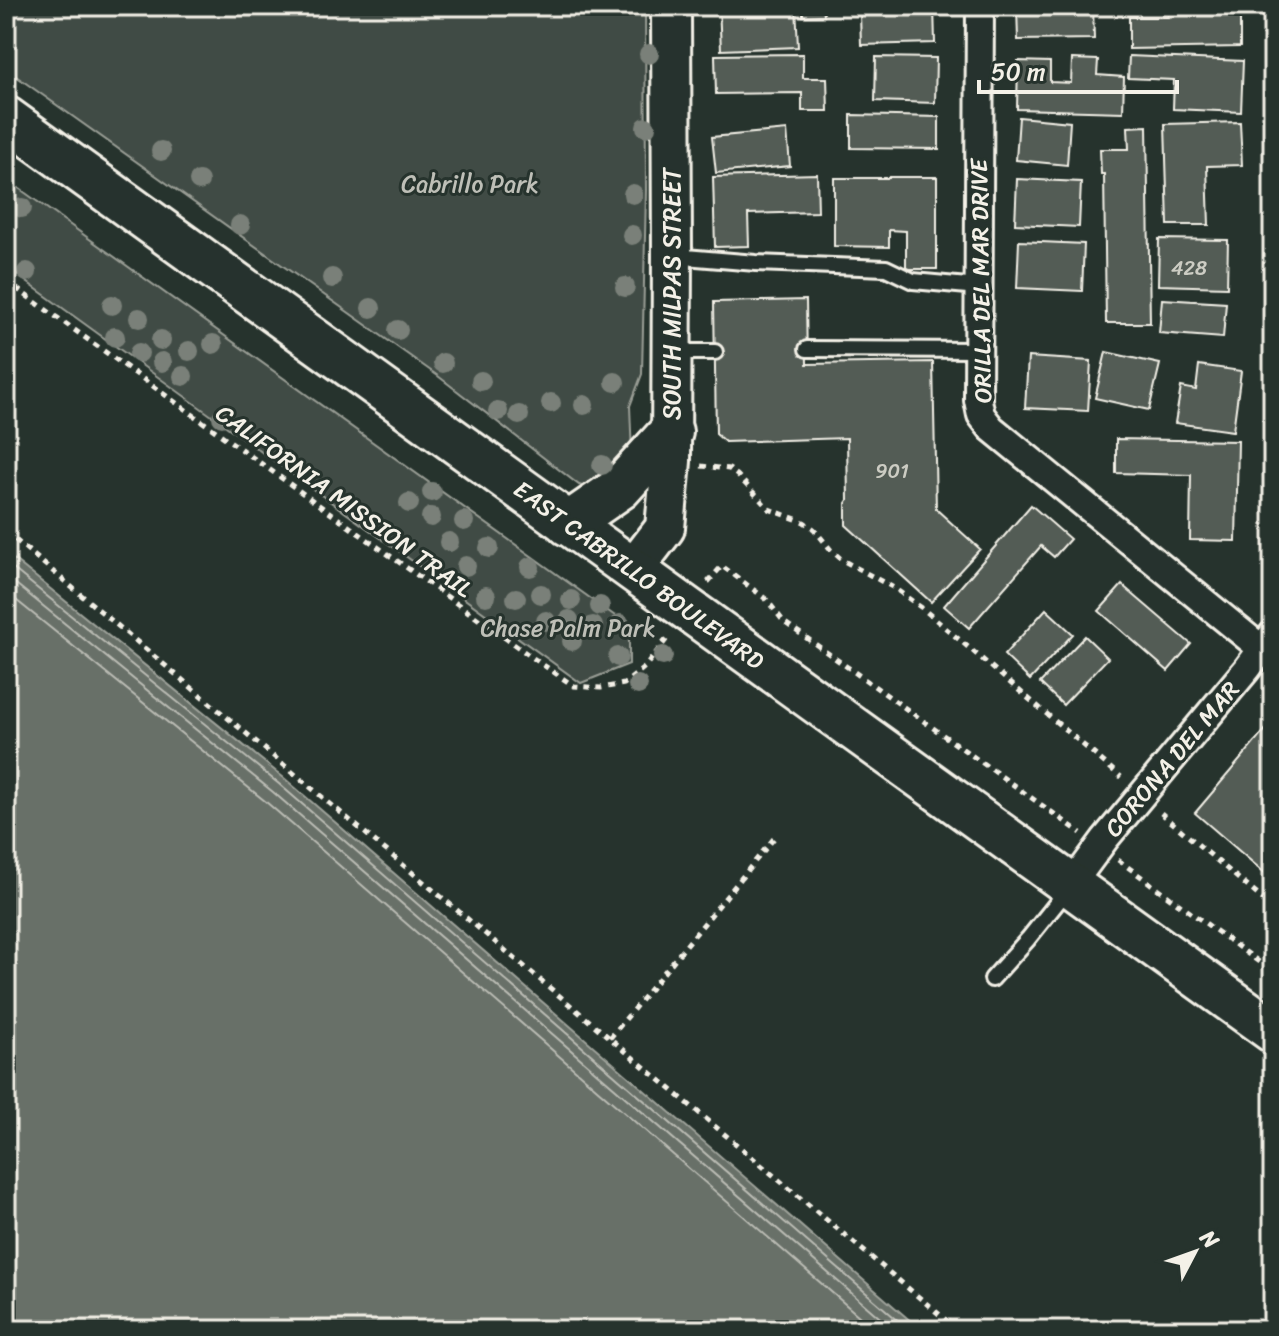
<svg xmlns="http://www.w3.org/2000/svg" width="1279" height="1336" viewBox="0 0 1279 1336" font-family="Sriracha,sans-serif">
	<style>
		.green { fill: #414b45; stroke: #9a9e96; stroke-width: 2 }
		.water { fill: #676f68; stroke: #9fa39b; stroke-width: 2 }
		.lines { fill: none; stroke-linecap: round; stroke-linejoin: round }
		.shore { stroke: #bcbdb5; stroke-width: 2 }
		.building { fill: #525c55; stroke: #f4f1e8; stroke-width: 2 }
		.lane-casing { stroke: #f4f1e8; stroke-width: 20 }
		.street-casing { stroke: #f4f1e8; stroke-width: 32 }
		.secondary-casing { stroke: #f4f1e8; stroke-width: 44 }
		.primary-casing { stroke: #f4f1e8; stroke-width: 48 }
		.path { stroke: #f4f1e8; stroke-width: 5; stroke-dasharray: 6 6; stroke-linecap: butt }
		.lane { stroke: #26332d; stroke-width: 14 }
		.street { stroke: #26332d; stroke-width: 26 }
		.secondary { stroke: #26332d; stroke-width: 38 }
		.primary { stroke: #26332d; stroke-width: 42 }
		.tree { fill: #7a8079 }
		.labels { text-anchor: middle; stroke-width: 6; stroke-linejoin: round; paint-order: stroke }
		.number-label { font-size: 20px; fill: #ccccc3 }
		.park-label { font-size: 24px; fill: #bebfb7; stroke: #26332d }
		.street-label { font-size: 24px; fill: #f4f1e8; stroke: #26332d }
	</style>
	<rect width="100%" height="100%" fill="#26332d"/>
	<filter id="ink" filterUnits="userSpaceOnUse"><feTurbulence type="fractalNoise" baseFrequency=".0125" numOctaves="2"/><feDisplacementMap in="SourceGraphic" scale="16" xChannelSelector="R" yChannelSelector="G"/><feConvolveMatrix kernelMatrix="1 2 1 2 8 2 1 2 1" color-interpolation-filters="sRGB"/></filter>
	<g filter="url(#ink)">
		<g class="green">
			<path d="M6 6H645L646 190 642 374 630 406 632 456 588 488 579 485 438 376 6 69Z"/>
			<path d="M6 179 629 626V664L581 683 6 267Z"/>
		</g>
		<path class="water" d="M6 553 284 778 921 1330H6Z"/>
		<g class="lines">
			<g class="shore">
				<path d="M6 563 279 784 909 1330"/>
				<path d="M6 576 273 792 894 1330"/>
				<path d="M6 592 265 801 875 1330"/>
			</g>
		</g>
		<g class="building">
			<path d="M719 6H796L798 47 721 50Z"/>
			<path d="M803 6H823L824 15 803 16Z"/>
			<path d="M887 6H934L935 43 861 45 860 14 887 13Z"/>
			<path d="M1017 6H1093L1094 39 1018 40Z"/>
			<path d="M1168 6H1221V9L1240 10V47L1129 49V17H1168Z"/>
			<path d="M803 54V78H827L828 111H802V93L716 94 715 55Z"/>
			<path d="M1129 56 1243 61 1241 112 1173 109 1174 80 1128 78Z"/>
			<path d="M876 57 936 58 935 103 875 101Z"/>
			<path d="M1072 59 1098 60 1097 75 1124 77 1123 112 1017 109 1018 61 1050 62V82L1071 83Z"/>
			<path d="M851 115 939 117V149L851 148Z"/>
			<path d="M1019 117 1070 122 1067 165 1016 160Z"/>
			<path d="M1240 122 1242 165 1207 166 1209 225H1168L1165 124Z"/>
			<path d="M1147 126 1150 323H1106L1104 174H1101L1100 149H1129L1128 127Z"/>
			<path d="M787 130 790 166 716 173 712 137Z"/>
			<path d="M817 174 818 212 748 214 749 246 715 247 713 177Z"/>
			<path d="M889 177H937V269H906V231L889 230V247L834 246V178H889Z"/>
			<path d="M1017 179 1081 182 1079 227 1015 224Z"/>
			<path d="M1159 239 1228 240 1227 287 1158 285Z"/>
			<path d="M1019 241 1084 244 1082 291 1017 288Z"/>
			<path d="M1162 299 1226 303 1223 338 1159 333Z"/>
			<path d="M806 300 807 364 933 362 936 509 980 549 931 602 846 525V503L848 500 847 438 725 442 716 434 714 302Z"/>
			<path d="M1106 352 1160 364 1149 410 1095 398Z"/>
			<path d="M1028 357 1091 361 1088 411 1025 408Z"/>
			<path d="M1199 365 1241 371 1233 431 1175 423 1181 387 1196 390Z"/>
			<path d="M1116 439 1238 441 1236 541 1190 540 1191 475 1116 473Z"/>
			<path d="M1031 505 1070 539 1054 557 1041 546 969 628 944 606Z"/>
			<path d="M1122 585 1191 644 1168 671 1099 611Z"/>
			<path d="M1046 609 1073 634 1030 680 1004 655Z"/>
			<path d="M1085 636 1108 658 1063 705 1040 683Z"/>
			<path d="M1272 722 1273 723V880L1195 813Z"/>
		</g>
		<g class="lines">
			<defs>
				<g id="lane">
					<path d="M673 256 756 263 886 268 913 281 979 287"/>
					<path d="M807 349 978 350"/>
					<path d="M672 352H715"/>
					<path d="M992 979 1028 939 1068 889"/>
				</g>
				<g id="street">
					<path d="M980 6 978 400 981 415 991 428 1273 658"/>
					<path d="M1071 885 1105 839 1247 669 1273 634"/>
				</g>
				<path id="secondary" d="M632 571 665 528 671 461 672 256 671 6"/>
				<g id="primary">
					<path d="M6 118 1273 1031"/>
					<path d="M568 524 620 488 671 432"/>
				</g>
			</defs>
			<use href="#lane" class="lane-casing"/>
			<use href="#street" class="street-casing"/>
			<use href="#secondary" class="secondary-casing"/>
			<use href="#primary" class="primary-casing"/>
			<g class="path">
				<path d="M6 281 533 658 574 686 601 688 624 684 645 667 669 636"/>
				<path d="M701 466 729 469 737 475 769 509 804 522 814 529 831 550 842 560 894 588 922 608 1121 777"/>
				<path d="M6 532 958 1330"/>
				<path d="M708 582 722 566 766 599 784 622 1081 833"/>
				<path d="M1161 813 1273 908"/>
				<path d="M1118 860 1273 972"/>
				<path d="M610 1038 775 837"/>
			</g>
			<use href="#lane" class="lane"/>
			<use href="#street" class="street"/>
			<use href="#secondary" class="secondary"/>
			<use href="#primary" class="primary"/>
		</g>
		<g class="tree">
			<circle cx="649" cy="54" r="10"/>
			<circle cx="646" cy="127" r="10"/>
			<circle cx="161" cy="151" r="10"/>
			<circle cx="199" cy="181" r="10"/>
			<circle cx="633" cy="194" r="10"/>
			<circle cx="22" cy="208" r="10"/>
			<circle cx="240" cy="225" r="10"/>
			<circle cx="632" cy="235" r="10"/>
			<circle cx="27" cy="272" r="10"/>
			<circle cx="332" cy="278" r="10"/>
			<circle cx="625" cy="287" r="10"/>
			<circle cx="112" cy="305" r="10"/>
			<circle cx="371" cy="308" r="10"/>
			<circle cx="139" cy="318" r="10"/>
			<circle cx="398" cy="330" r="10"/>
			<circle cx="115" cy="337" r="10"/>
			<circle cx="161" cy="340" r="10"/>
			<circle cx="213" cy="344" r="10"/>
			<circle cx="189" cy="351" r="10"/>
			<circle cx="139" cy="353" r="10"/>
			<circle cx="162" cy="362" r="10"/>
			<circle cx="443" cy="363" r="10"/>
			<circle cx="183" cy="376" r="10"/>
			<circle cx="481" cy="381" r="10"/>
			<circle cx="615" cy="382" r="10"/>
			<circle cx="551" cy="403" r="10"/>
			<circle cx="584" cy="405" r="10"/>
			<circle cx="498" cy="411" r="10"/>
			<circle cx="519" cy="415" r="10"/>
			<circle cx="222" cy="417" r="10"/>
			<circle cx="602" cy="465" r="10"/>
			<circle cx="432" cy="492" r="10"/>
			<circle cx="409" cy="503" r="10"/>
			<circle cx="431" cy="517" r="10"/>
			<circle cx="464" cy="521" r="10"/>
			<circle cx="449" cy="542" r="10"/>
			<circle cx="489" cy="548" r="10"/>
			<circle cx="466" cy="566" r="10"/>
			<circle cx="530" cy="567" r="10"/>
			<circle cx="541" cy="594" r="10"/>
			<circle cx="486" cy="596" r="10"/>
			<circle cx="516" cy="598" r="10"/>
			<circle cx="571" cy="600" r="10"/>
			<circle cx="600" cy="606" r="10"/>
			<circle cx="569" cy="620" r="10"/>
			<circle cx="546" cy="621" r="10"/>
			<circle cx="620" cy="624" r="10"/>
			<circle cx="593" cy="626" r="10"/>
			<circle cx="572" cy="641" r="10"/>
			<circle cx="663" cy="656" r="10"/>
			<circle cx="618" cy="657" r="10"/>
			<circle cx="638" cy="685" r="10"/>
		</g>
	</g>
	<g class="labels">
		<g class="number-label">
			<text x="1189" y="275">428</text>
			<text x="892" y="478">901</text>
		</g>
		<g class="park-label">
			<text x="470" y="192">Cabrillo Park</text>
			<text x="568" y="636">Chase Palm Park</text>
		</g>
		<g class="street-label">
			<text transform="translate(981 281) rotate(-91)" y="8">ORILLA DEL MAR DRIVE</text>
			<text transform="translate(672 294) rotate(-90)" y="8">SOUTH MILPAS STREET</text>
			<text transform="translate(344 501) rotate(36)" y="8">CALIFORNIA MISSION TRAIL</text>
			<text transform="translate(639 575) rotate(36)" y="8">EAST CABRILLO BOULEVARD</text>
			<text transform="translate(1172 759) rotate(-50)" y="8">CORONA DEL MAR</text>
		</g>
	</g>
	<rect width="1279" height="1336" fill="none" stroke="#26332d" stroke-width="32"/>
	<rect x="16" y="16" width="1247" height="1304" fill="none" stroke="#f4f1e8" stroke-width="3" filter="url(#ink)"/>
	<g transform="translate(1195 1252) rotate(49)" stroke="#26332d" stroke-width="6" paint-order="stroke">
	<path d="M0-6L14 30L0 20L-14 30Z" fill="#f4f1e8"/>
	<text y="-12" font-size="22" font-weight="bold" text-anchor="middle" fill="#f4f1e8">N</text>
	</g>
	<path d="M979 80v12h198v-12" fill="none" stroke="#f4f1e8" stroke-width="4"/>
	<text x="991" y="80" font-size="24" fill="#f4f1e8" stroke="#26332d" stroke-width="6" paint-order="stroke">50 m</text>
</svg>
